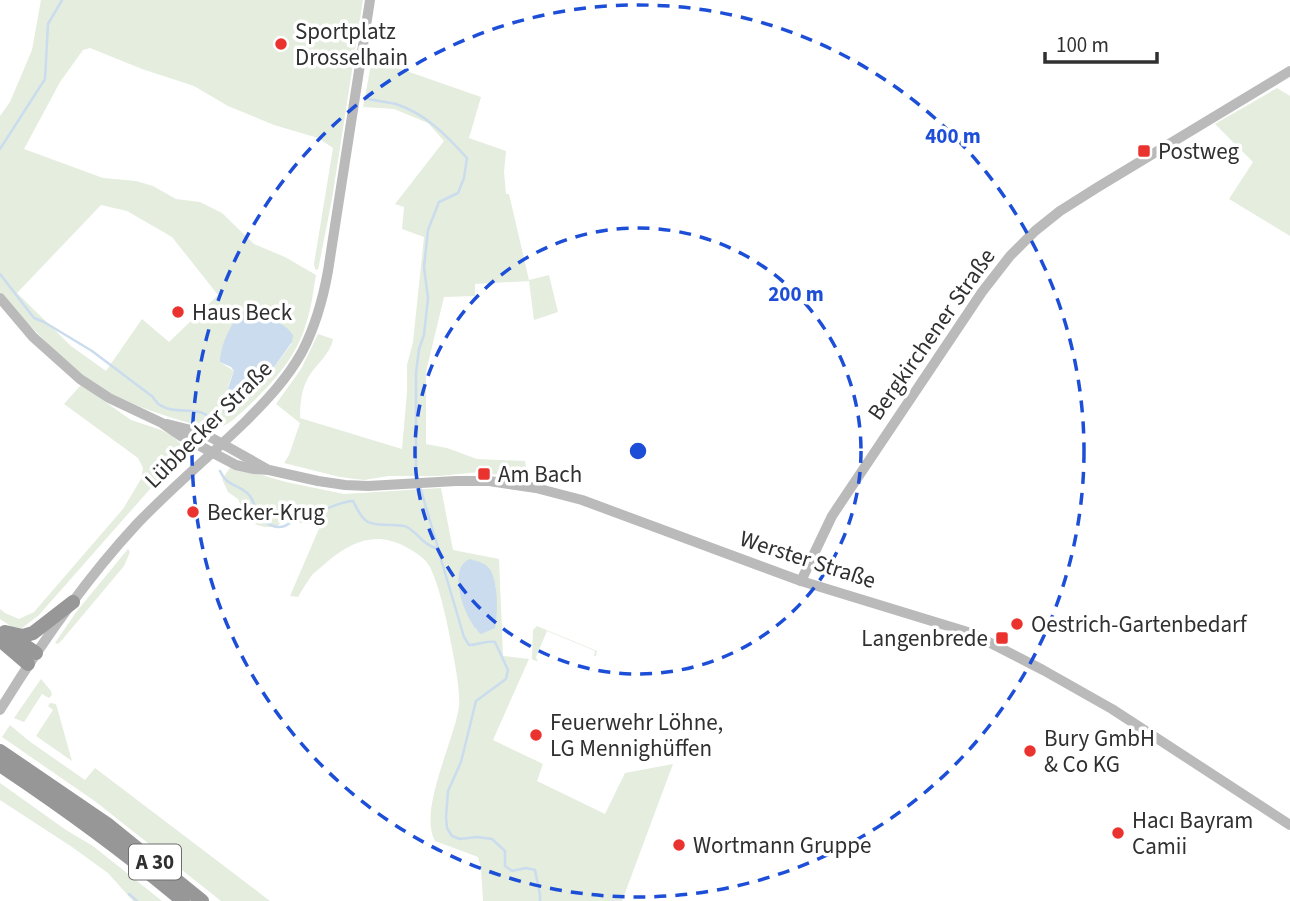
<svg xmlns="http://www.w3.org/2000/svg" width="1290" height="901" viewBox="0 0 1290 901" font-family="'Source Sans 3',sans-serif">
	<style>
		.green { fill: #e4edde; fill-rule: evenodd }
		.water { fill: #cadced }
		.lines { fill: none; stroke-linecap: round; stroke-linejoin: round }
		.stream { stroke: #cadced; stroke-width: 2.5 }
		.secondary { stroke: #bababa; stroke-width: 10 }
		.highway { stroke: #979797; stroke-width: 14 }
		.ring { fill: none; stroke: #1d4ed8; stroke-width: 3.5; stroke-dasharray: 12 9 }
		.poi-dot { fill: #ea332f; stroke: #fff; stroke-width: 2.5 }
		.labels { text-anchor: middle; stroke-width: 7; stroke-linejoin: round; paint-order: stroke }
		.shield { fill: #fff; stroke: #6e6e6e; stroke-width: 2 }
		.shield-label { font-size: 21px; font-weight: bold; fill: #303030 }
		.poi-label { font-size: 23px; fill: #303030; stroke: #fff; text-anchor: start }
		.street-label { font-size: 23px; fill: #303030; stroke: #fff }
		.centre { fill: #1d4ed8; stroke: #fff; stroke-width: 3.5 }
		.ring-label { font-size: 21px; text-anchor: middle; font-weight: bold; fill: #1d4ed8; stroke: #fff; stroke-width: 7; stroke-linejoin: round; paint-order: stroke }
	</style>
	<rect width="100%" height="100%" fill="#fff"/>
	<g class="green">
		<path d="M41 0H363L332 199 318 270 315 269 314 264 333 148 318 138 274 125 228 106 194 86 142 69 90 48 83 50 60 82 24 149 103 178 136 181 153 186 176 199 200 202 222 213 254 244 285 257 316 275C313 292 311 311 305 327 295 360 267 389 242 412 237 416 232 422 225 425 212 431 192 424 179 420 154 412 127 403 105 390 64 365 31 327 0 292V116L10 102 32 50ZM101 205 127 211 172 237 218 295 169 342 142 319 106 371 71 346 17 293ZM292 343C273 369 255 395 230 416L225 414 228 386 234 371 220 362Z"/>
		<path d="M372 59 481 97 469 138 506 151 504 172 506 194H509L529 280 549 275 558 312 534 320 529 281 475 284V296L444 297 426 372V444L447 448 477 459 525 461 527 473 521 478 479 472 439 476H389L364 480 340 477 284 463 289 455 300 423 276 404 301 369 318 334 333 339C330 355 316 364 308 378 301 390 300 405 300 418L402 449 407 392V365L413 342 424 237 402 229 404 207 395 204 444 141 428 123 394 109 363 107Z"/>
		<path d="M1277 88 1290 96V236L1229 199 1253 162 1215 124Z"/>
		<path d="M81 385 131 420 161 430 171 435 181 444 177 457 157 481 39 615 22 628 12 627 0 619V609L5 613 19 619 34 612 123 509 141 479 143 468 138 458 64 404Z"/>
		<path d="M230 468H237L286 482 344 494 441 488 453 550 499 559 503 656 529 659 493 740 543 764 537 781 605 814 625 773 673 764 622 901H483L481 868 478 857 435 841C418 811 454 741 459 707 461 687 451 644 447 623 443 605 438 584 430 567 424 557 415 552 406 547 376 531 353 541 328 561 323 566 317 570 312 575 307 582 302 590 298 597L290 596 321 524 283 522 275 527H265L257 525 244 512 238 499 228 492 222 479ZM496 586V607L477 631 468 614 459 591Z"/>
		<path d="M128 549 130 552 124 566 62 640 58 644 55 643 77 611Z"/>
		<path d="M537 626 597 651 596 656H594L595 651 547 631 536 657 538 662 532 659 533 630Z"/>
		<path d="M41 679 51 691 52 695 49 698 42 694 24 722 14 718Z"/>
		<path d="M50 703 56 704 72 761 36 736 53 710 48 706Z"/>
		<path d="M10 725 29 741 85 780 95 768 270 901H221L96 802 2 737Z"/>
		<path d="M0 783 66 830 93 846 162 901H133L108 873 72 847 0 800Z"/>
	</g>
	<g class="water">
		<path d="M247 312C262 317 285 321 293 335L292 342C273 369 255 395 230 416L224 414 222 405 234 371 231 367 220 362C220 347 232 316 247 312Z"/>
		<path d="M470 559C476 561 482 562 487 566 499 576 498 614 495 628L481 634C466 622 445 569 470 559Z"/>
	</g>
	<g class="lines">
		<g class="stream">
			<path d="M368 99C377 101 387 102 396 104 426 114 446 135 467 158L464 178 458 193 439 202 428 230 424 267 428 298 424 335 419 349 416 373V473L419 481"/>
			<path d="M0 149 45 79 48 24 62 0"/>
			<path d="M0 274 34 318 44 322 92 351 153 397C153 398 159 405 160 405 177 417 208 401 214 427"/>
			<path d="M220 471C227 487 239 484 249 495 256 502 254 512 262 519 271 527 281 531 291 522 297 517 292 519 299 515 306 512 314 512 321 510 332 508 342 501 353 501 364 523 366 525 391 525 396 525 403 525 407 527 419 534 422 544 438 549L464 637 469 645C479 645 485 640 495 642L508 670 506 679 476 701 461 762 448 791 446 817 447 828 452 836 460 839 477 837 492 839 505 851V866L512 871 526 868 535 870 540 895V901"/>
			<path d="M420 487 438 548"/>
			<path d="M129 894 137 901"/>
		</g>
		<g class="secondary">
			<path d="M0 298 33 337 80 379 109 398 162 423 181 436 236 465 254 469 269 470 318 481 345 485 368 486 456 481H489L536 488 582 500 801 581 971 633 1043 670 1112 709 1290 825"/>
			<path d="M167 424 203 433 267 469"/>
			<path d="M801 581 832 516 848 492 982 292 1010 256 1035 231 1060 211 1098 187 1290 71"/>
			<path d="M0 710C40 645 84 581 136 525 170 489 209 457 245 422 266 401 287 379 302 352 315 327 323 299 328 271L370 0"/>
		</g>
		<g class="highway">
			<path d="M5 632 23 636 33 633 73 602"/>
			<path d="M8 634 36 653"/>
			<path d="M0 640 28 664"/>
			<path d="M0 751 107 824 202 901"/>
			<path d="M0 765C63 807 125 852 183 901"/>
		</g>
	</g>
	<g class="ring">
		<circle cx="638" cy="451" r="223"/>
		<circle cx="638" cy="451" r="446"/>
	</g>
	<g class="poi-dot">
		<circle cx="281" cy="44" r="7"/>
		<rect x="1137" y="144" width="14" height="14" rx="3.5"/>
		<circle cx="178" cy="312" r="7"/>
		<rect x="477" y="467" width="14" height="14" rx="3.5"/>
		<circle cx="193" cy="512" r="7"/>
		<circle cx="1017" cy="624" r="7"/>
		<rect x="995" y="631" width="14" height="14" rx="3.5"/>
		<circle cx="536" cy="735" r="7"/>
		<circle cx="1030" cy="751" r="7"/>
		<circle cx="1118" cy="833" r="7"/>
		<circle cx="679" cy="845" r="7"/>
	</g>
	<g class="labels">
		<rect class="shield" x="129" y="844.5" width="52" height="35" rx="5"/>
		<g class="shield-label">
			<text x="155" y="869">A 30</text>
		</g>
		<g class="poi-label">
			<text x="295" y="39">Sportplatz<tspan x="295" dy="26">Drosselhain</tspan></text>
			<text x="1158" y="159">Postweg</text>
			<text x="192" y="320">Haus Beck</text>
			<text x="498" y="482">Am Bach</text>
			<text x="207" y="520">Becker-Krug</text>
			<text x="1031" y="632">Oestrich-Gartenbedarf</text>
			<text x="988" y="646" text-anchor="end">Langenbrede</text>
			<text x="550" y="730">Feuerwehr Löhne,<tspan x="550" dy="26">LG Mennighüffen</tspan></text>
			<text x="1044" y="746">Bury GmbH<tspan x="1044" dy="26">&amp; Co KG</tspan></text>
			<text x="1132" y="828">Hacı Bayram<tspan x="1132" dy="26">Camii</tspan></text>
			<text x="693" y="853">Wortmann Gruppe</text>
		</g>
		<g class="street-label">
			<text transform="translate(931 334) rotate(-55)" y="8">Bergkirchener Straße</text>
			<text transform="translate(208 424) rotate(-45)" y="8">Lübbecker Straße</text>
			<text transform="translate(808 559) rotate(18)" y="8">Werster Straße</text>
		</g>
	</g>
	<circle cx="638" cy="451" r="10" class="centre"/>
	<g class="ring-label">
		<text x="953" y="143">400 m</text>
		<text x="796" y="301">200 m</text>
	</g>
	<path d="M1045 52v10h112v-10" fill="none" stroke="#303030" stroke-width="3.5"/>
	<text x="1056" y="52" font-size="21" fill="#303030" stroke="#ffffff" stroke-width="5" paint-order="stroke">100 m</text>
</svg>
